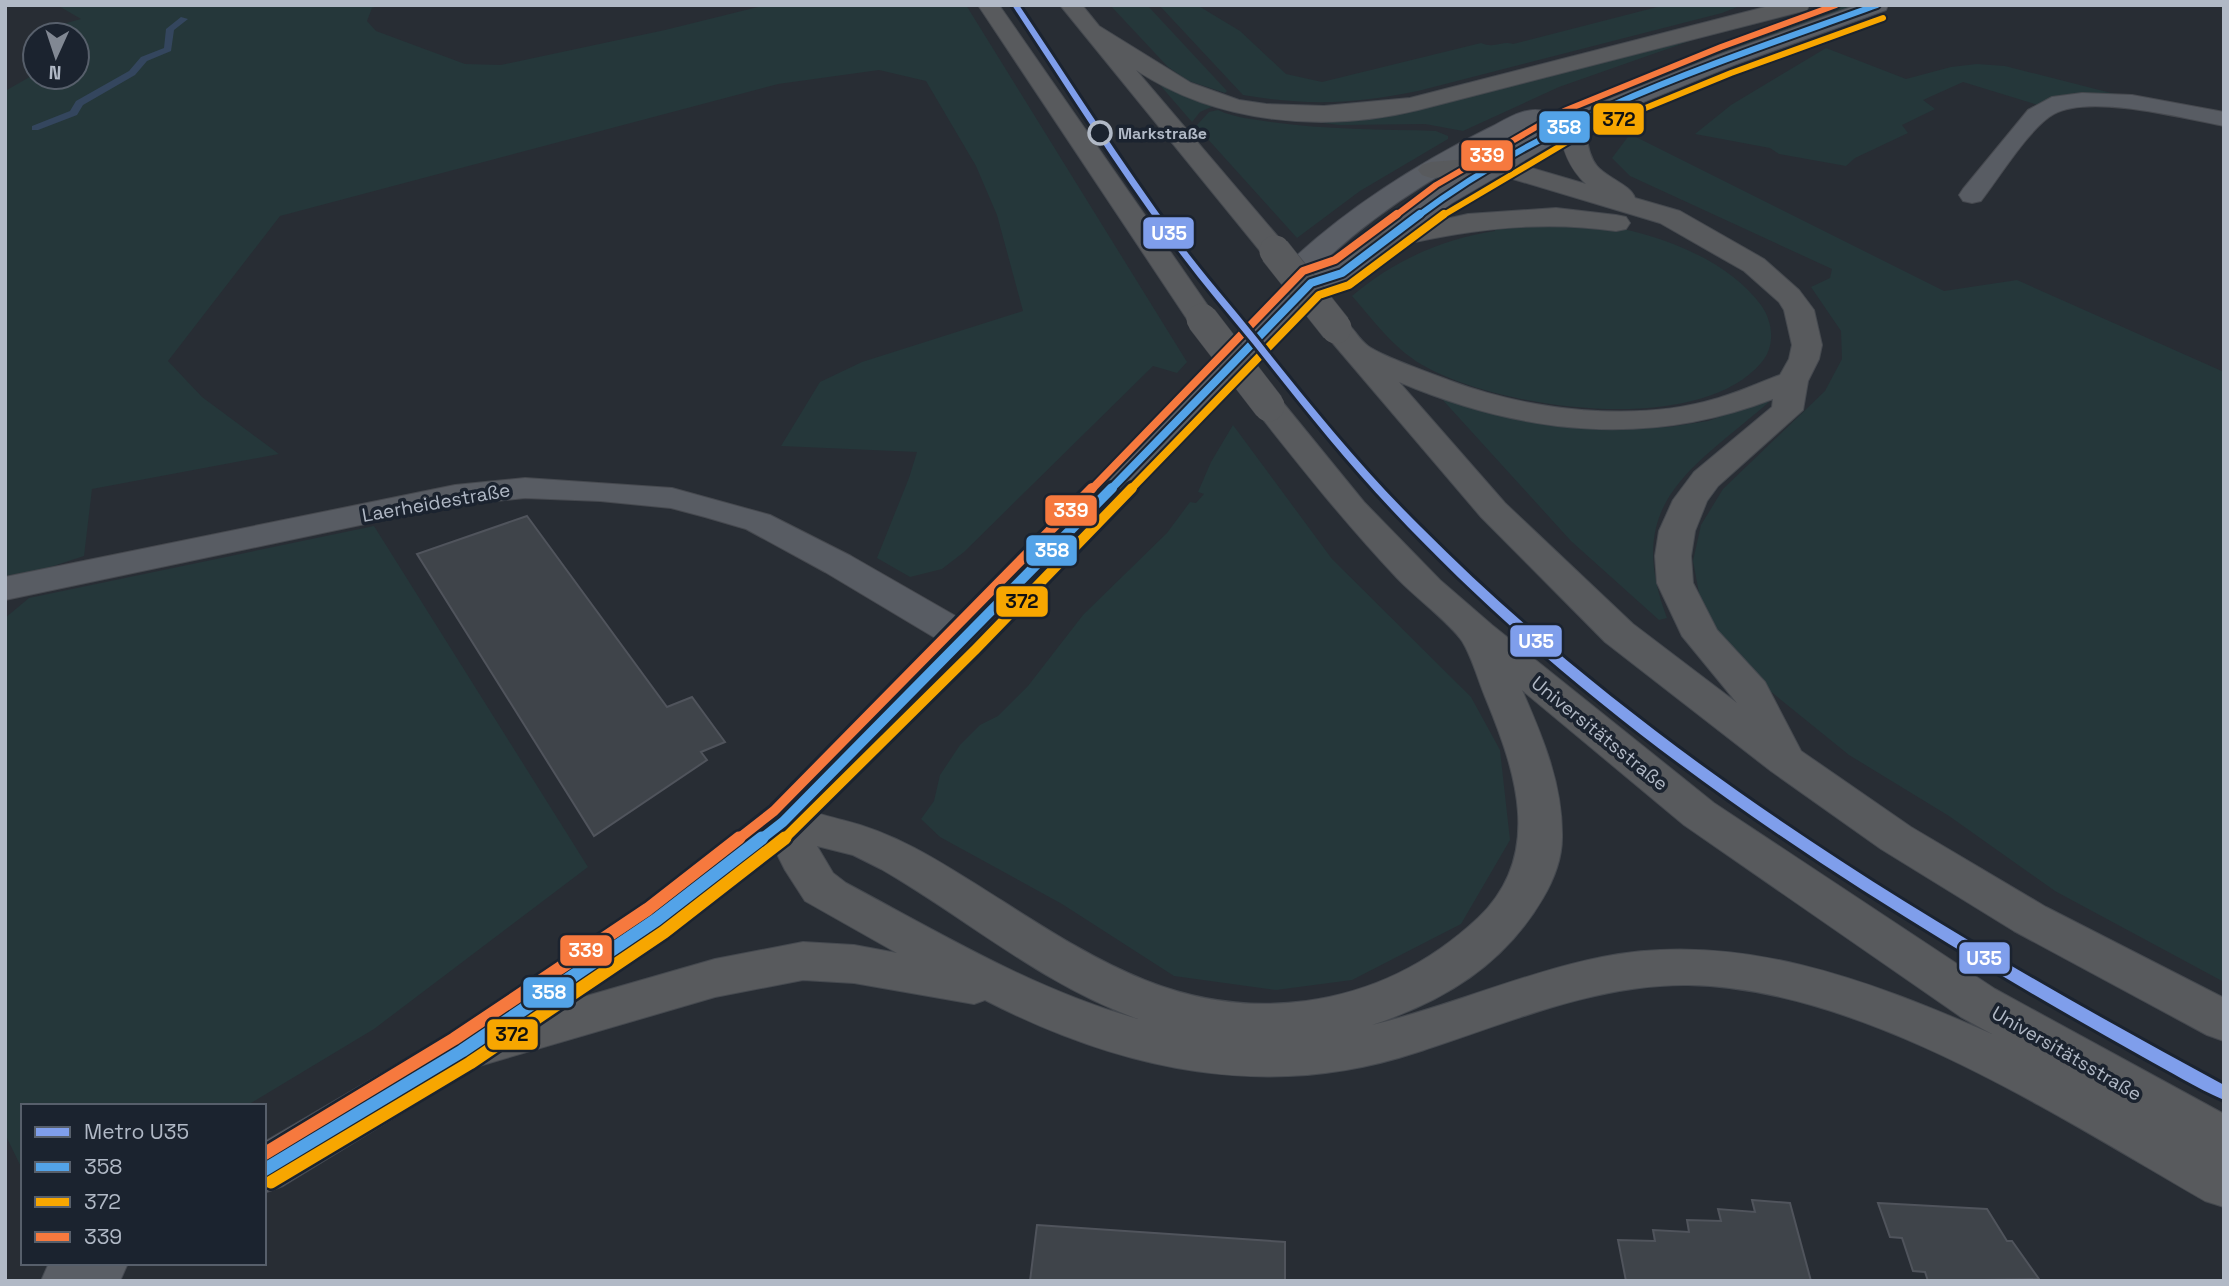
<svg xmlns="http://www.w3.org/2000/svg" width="2229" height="1286" viewBox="0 0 2229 1286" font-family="'Space Grotesk',sans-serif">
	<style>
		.green { fill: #25373a }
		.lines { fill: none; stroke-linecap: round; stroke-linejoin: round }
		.stream { fill: #34465e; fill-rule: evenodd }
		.building { fill: #3f444a; stroke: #50545c; stroke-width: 2 }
		.minor-casing { stroke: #46494f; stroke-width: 2 }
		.major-casing { stroke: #454951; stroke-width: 2 }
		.highway-casing { stroke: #45494f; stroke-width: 2 }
		.minor { fill: #585c63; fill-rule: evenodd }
		.major { fill: #5a5e65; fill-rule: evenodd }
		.highway { fill: #585a5d; fill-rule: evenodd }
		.highway-bridge-casing { stroke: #45494f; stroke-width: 32; stroke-linecap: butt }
		.highway-bridge { stroke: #585a5d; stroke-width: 31 }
		.bus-1-far3-casing { stroke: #1b232f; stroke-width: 10 }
		.bus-1-far2-casing { stroke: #1b232f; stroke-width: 12 }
		.bus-1-far1-casing { stroke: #1b232f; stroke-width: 16 }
		.bus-1-casing { stroke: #1b232f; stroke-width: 18 }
		.bus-2-far3-casing { stroke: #1b232f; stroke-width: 10 }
		.bus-2-far2-casing { stroke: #1b232f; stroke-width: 12 }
		.bus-2-far1-casing { stroke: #1b232f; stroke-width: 16 }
		.bus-2-casing { stroke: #1b232f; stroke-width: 18 }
		.bus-3-far3-casing { stroke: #1b232f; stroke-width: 10 }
		.bus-3-far2-casing { stroke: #1b232f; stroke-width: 12 }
		.bus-3-far1-casing { stroke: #1b232f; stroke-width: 16 }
		.bus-3-casing { stroke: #1b232f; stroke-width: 18 }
		.bus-1-far3 { stroke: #53a3e8; stroke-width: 6 }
		.bus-1-far2 { stroke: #53a3e8; stroke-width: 8 }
		.bus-1-far1 { stroke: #53a3e8; stroke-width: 10 }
		.bus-1 { stroke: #53a3e8; stroke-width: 13 }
		.bus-2-far3 { stroke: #f7a600; stroke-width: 6 }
		.bus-2-far2 { stroke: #f7a600; stroke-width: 8 }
		.bus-2-far1 { stroke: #f7a600; stroke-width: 10 }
		.bus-2 { stroke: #f7a600; stroke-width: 13 }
		.bus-3-far3 { stroke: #f6793e; stroke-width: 6 }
		.bus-3-far2 { stroke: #f6793e; stroke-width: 8 }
		.bus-3-far1 { stroke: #f6793e; stroke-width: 10 }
		.bus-3 { stroke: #f6793e; stroke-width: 13 }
		.metro-1-casing { stroke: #1b232f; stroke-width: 6 }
		.metro-1 { fill: #7f9eeb; fill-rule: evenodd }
		.stop-dot { fill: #1b232f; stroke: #b1b9c6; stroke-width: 3.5 }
		.labels { text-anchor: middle; stroke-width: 7; stroke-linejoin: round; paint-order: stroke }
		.far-stop-label { font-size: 16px; font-weight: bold; fill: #b1b9c6; stroke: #1b232f; text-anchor: start }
		.street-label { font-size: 19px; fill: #b1b9c6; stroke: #1b232f }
		.line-badge { stroke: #1b232f; stroke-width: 2.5 }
		.badge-label { font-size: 19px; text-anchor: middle; font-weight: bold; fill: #fff }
		.pale-badge-label { font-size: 19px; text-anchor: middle; font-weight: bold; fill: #111 }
	</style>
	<rect width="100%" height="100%" fill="#282d34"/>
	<g class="green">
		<path d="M57 5H381L372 8 367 21 376 31 465 64 501 65 665 30 766 5H966L1187 362 1177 373 1153 366 964 552 942 569 910 577 877 558 909 478 917 452 781 446 820 382 862 362 1023 311 997 215 976 166 926 81 879 70 778 84 280 216 168 361 202 397 279 454 92 489 84 556 44 569 5 576V91L35 74V77H77L79 49 77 35H56L45 29 81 19Z"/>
		<path d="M1110 5H1147L1227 91 1225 93 1189 81 1168 67Z"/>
		<path d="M1159 5H1197L1240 31 1286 74 1322 82 1481 43C1495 49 1503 40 1513 44L1665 5H1742L1722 13 1418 91C1355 104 1306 106 1243 95Z"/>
		<path d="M1847 5H1861L1665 75 1578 110 1503 148 1494 146C1605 85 1728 48 1847 5Z"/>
		<path d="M1744 22 1559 87 1463 131 1425 124 1340 125 1252 115 1325 117Z"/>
		<path d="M1826 48 1906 79 1951 67 1977 64 2005 66 2115 94 2038 105 1963 82 1923 100 1935 109 1902 125 1908 133 1855 158 1846 166 1779 154 1770 148 1695 134 1731 105Z"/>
		<path d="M1166 84 1218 104 1200 112 1192 122 1160 85Z"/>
		<path d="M1218 110C1235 118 1253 119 1271 122 1326 130 1381 129 1436 131L1448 136V139L1360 191 1297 238 1196 126 1209 112Z"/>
		<path d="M1630 134 1944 291 2017 280 2224 372V982L2055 891 1949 816 1849 755 1749 674 1714 625 1700 598 1693 561 1701 525 1723 489 1825 391 1842 359 1841 331 1811 287 1830 278 1832 269 1630 176 1612 158Z"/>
		<path d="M1492 225C1525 225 1559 223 1593 225 1649 229 1727 258 1761 305 1773 322 1776 346 1761 363 1698 437 1504 409 1428 368 1395 351 1376 323 1352 296 1393 261 1442 239 1495 231Z"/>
		<path d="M1444 397 1597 428 1669 427 1708 421 1765 401 1769 402C1691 470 1623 502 1667 618L1659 620 1571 541 1441 398Z"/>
		<path d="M1233 425 1332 559 1471 697 1500 750 1510 840 1461 924 1352 980 1276 990 1174 976 1062 904 940 837 921 819 934 801 940 775 960 745 980 725 998 716 1028 686 1083 615 1167 533 1190 502 1196 503 1204 494 1198 492 1211 462Z"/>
		<path d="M374 526 588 867 374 1029 246 1106H23V1171L5 1134V618L29 598Z"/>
	</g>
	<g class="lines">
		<path class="stream" d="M181 17 188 19 174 30 171 51 147 61 135 75 83 105 77 115 38 130H32V126L70 111 76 101 129 71 141 57 164 48 166 29Z"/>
	</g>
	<g class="building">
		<path d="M527 516 667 707 692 697 725 742 701 752 707 760 594 836 417 554Z"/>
		<path d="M1752 1200 1790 1203 1811 1281H1626L1618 1240 1655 1241 1653 1230 1689 1232 1687 1220 1721 1221 1718 1209 1755 1212Z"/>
		<path d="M1878 1203 1987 1209 2007 1241H2012L2039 1279 1928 1281 1925 1272 1913 1271 1902 1238 1890 1237Z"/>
		<path d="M1037 1225 1285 1242V1281H1030Z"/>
	</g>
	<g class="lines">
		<defs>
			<g id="minor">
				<path d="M2082 93 2132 95 2224 112V126C2183 118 2090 94 2054 114 2030 127 1999 178 1981 201L1972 203 1963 201 1959 195 1963 189 2028 110 2052 97Z"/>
				<path d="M525 478 672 488 770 515 851 556 980 630 985 639 980 648 966 651 952 648 825 572 746 529 705 517 671 508 600 501 525 498 455 505 5 600V577L455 485Z"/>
			</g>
			<g id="major">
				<path d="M1857 5H1888L1886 10 1734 65 1580 128 1452 203 1352 279 1321 289 980 648 798 833 672 932 480 1065 283 1186 264 1193V1142L444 1037 640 908 768 811 952 630 1296 282 1290 264 1294 258C1352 205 1417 164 1487 129 1504 121 1524 106 1543 111L1546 116 1543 121C1462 159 1384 204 1319 266L1321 271 1332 267 1434 191 1562 118 1718 55Z"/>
				<path d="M49 1263H128L120 1281H41Z"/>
			</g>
			<g id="highway">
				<path d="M978 5H999L1217 319 1213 325 1202 328 1191 325Z"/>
				<path d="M1060 5H1082L1099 26 1191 83 1239 100 1266 104 1324 106 1410 98 1773 5H1809L1807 10 1418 110C1325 133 1217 124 1136 70L1285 245 1289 251 1285 257 1275 259 1265 257Z"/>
				<path d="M1571 116 1580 118C1589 132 1585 151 1597 166 1607 178 1631 185 1635 198L1680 211 1764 259 1799 290 1814 310 1822 345 1819 359 1808 381 1803 410 1718 486 1707 501 1695 531 1691 556 1693 583 1717 630 1765 682 1801 751 1911 827 2046 907 2224 998V1041L2207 1035 2014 931 1881 849 1771 771 1605 642 1481 517 1325 334 1321 328 1325 322C1353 315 1350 332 1368 346 1381 356 1433 374 1451 381 1528 410 1635 423 1715 399 1737 393 1758 383 1780 375L1789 359 1792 345 1784 310 1779 302 1744 271 1660 223 1493 173 1431 178 1422 175 1418 170 1422 165 1431 162 1494 157 1586 184C1568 167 1561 147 1559 123L1562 118ZM1399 382C1522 434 1646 448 1773 399L1772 407 1694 472 1673 500 1659 531 1655 556 1657 583 1682 636 1737 703 1633 624 1505 503Z"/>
				<path d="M1556 208 1616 215 1626 217 1630 223 1626 229 1616 231C1534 219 1459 231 1380 250L1370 248 1366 242 1370 236 1468 214Z"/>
				<path d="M1269 396 1280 399 1364 502 1440 580 1492 625 1714 803 1995 989 2224 1114V1207L2205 1201C2057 1116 1863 988 1688 985 1595 984 1505 1024 1418 1052 1268 1102 1123 1071 985 1000L974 1004 854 983 803 980 715 997 462 1071 444 1065 437 1051 444 1037 715 959 803 942 854 945 897 953 805 901 785 870 761 822 768 811C792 804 818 814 842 820 896 833 939 861 985 890 1088 955 1177 1018 1306 1001 1372 992 1430 963 1478 918 1544 855 1516 772 1486 699 1478 680 1472 657 1462 641 1451 624 1413 595 1397 578 1347 525 1303 470 1258 413L1253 406 1258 399ZM1522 690 1684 825 1961 1017 1992 1034C1869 980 1738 930 1602 957 1523 973 1450 1006 1372 1025 1444 1001 1504 965 1543 898 1553 881 1562 859 1562 838 1563 785 1543 738 1522 690ZM817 846 853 855 881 869C966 918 1044 986 1138 1019 1034 990 940 933 846 883L833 873Z"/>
			</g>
		</defs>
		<use href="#minor" class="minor-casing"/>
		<use href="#major" class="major-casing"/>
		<use href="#highway" class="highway-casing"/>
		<use href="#minor" class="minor"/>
		<use href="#major" class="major"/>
		<use href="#highway" class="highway"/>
		<defs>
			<g id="highway-bridge">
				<path d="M1275 251 1336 328"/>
				<path d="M1202 319 1269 406"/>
			</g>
		</defs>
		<use href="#highway-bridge" class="highway-bridge-casing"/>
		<use href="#highway-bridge" class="highway-bridge"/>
		<defs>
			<path id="bus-1-far3" d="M1418 216C1553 114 1720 62 1877 5"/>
			<path id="bus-1-far2" d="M1110 490 1311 283 1342 273 1420 214"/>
			<path id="bus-1-far1" d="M760 840 783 822 1112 488"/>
			<path id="bus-1" d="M264 1170 462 1051 656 920 762 838"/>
			<path id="bus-2-far3" d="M1442 216 1577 136 1731 73 1883 18"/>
			<path id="bus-2-far2" d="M1130 490 1319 295 1349 285 1444 214"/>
			<path id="bus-2-far1" d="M783 840 976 649 1132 488"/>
			<path id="bus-2" d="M271 1182 470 1063 664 932 785 838"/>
			<path id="bus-3-far3" d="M1395 216 1436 185 1564 111 1721 47 1836 5"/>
			<path id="bus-3-far2" d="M1091 490 1303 271 1335 260 1397 214"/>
			<path id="bus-3-far1" d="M737 840 774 811 1092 488"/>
			<path id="bus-3" d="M264 1154 454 1039 648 909 739 838"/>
		</defs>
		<use href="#bus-1-far3" class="bus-1-far3-casing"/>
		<use href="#bus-1-far2" class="bus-1-far2-casing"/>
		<use href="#bus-1-far1" class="bus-1-far1-casing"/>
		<use href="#bus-1" class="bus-1-casing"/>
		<use href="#bus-2-far3" class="bus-2-far3-casing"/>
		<use href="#bus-2-far2" class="bus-2-far2-casing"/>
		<use href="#bus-2-far1" class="bus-2-far1-casing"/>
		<use href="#bus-2" class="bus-2-casing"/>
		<use href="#bus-3-far3" class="bus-3-far3-casing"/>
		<use href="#bus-3-far2" class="bus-3-far2-casing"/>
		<use href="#bus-3-far1" class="bus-3-far1-casing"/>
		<use href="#bus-3" class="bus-3-casing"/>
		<use href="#bus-1-far3" class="bus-1-far3"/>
		<use href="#bus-1-far2" class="bus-1-far2"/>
		<use href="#bus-1-far1" class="bus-1-far1"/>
		<use href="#bus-1" class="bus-1"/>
		<use href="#bus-2-far3" class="bus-2-far3"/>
		<use href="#bus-2-far2" class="bus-2-far2"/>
		<use href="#bus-2-far1" class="bus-2-far1"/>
		<use href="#bus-2" class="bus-2"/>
		<use href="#bus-3-far3" class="bus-3-far3"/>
		<use href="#bus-3-far2" class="bus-3-far2"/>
		<use href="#bus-3-far1" class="bus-3-far1"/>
		<use href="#bus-3" class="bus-3"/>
		<defs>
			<path id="metro-1" d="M1012 5H1019C1071 83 1121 162 1176 237 1205 277 1239 314 1269 353 1317 413 1366 473 1421 527 1653 760 1936 929 2224 1085V1100C2196 1088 2169 1071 2143 1057 2077 1020 2013 983 1949 944 1748 822 1553 682 1392 510 1342 457 1298 401 1253 344 1225 310 1196 276 1170 240 1114 164 1064 84 1012 5Z"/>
		</defs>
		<use href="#metro-1" class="metro-1-casing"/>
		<use href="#metro-1" class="metro-1"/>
	</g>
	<circle class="stop-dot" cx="1100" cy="133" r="11"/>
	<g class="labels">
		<g class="far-stop-label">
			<text x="1118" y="139">Markstraße</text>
		</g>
		<g class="street-label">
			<text transform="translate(436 502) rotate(-10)" y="7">Laerheidestraße</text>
			<text transform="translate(1600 733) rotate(39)" y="7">Universitätsstraße</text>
			<text transform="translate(2067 1053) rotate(30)" y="7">Universitätsstraße</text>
		</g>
	</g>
	<g class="line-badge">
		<rect x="1592" y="102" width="53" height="34" rx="7" fill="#f7a600"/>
		<rect x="1538" y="110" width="53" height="34" rx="7" fill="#53a3e8"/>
		<rect x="1460" y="139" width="54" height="33" rx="7" fill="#f6793e"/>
		<rect x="1142" y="216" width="53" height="34" rx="7" fill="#7f9eeb"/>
		<rect x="1044" y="494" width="54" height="33" rx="7" fill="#f6793e"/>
		<rect x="1025" y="534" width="53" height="33" rx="7" fill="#53a3e8"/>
		<rect x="995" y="585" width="54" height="33" rx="7" fill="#f7a600"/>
		<rect x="1509" y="624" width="54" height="34" rx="7" fill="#7f9eeb"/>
		<rect x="559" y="934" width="54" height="33" rx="7" fill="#f6793e"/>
		<rect x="1958" y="941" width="53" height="34" rx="7" fill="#7f9eeb"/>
		<rect x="522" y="976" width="53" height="33" rx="7" fill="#53a3e8"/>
		<rect x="486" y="1018" width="53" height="33" rx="7" fill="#f7a600"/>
	</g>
	<g class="badge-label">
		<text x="1564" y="134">358</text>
		<text x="1487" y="162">339</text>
		<text x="1169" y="240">U35</text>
		<text x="1071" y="517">339</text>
		<text x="1052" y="557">358</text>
		<text x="1536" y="648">U35</text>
		<text x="586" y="957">339</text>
		<text x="1984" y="965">U35</text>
		<text x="549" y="999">358</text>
	</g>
	<g class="pale-badge-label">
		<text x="1619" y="126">372</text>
		<text x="1022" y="608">372</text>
		<text x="512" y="1041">372</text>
	</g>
	<rect width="2229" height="1286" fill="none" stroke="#b1b9c6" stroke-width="14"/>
	<rect x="21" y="1104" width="245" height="161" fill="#1b232f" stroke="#575f6b" stroke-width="2"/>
	<rect x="35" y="1127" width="35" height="10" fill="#7f9eeb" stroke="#575f6b" stroke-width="2"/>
	<text x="84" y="1139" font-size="21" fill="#b1b9c6">Metro U35</text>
	<rect x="35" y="1162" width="35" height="10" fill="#53a3e8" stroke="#575f6b" stroke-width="2"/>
	<text x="84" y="1174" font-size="21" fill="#b1b9c6">358</text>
	<rect x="35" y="1197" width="35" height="10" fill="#f7a600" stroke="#575f6b" stroke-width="2"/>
	<text x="84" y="1209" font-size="21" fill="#b1b9c6">372</text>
	<rect x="35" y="1232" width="35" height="10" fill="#f6793e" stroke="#575f6b" stroke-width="2"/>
	<text x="84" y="1244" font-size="21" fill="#b1b9c6">339</text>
	<g transform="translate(56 56) rotate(183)"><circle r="33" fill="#1b232f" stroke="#575f6b" stroke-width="2"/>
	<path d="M0-5L12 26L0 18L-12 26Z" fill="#818893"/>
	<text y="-10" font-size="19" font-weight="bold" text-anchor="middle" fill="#b1b9c6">N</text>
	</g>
</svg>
